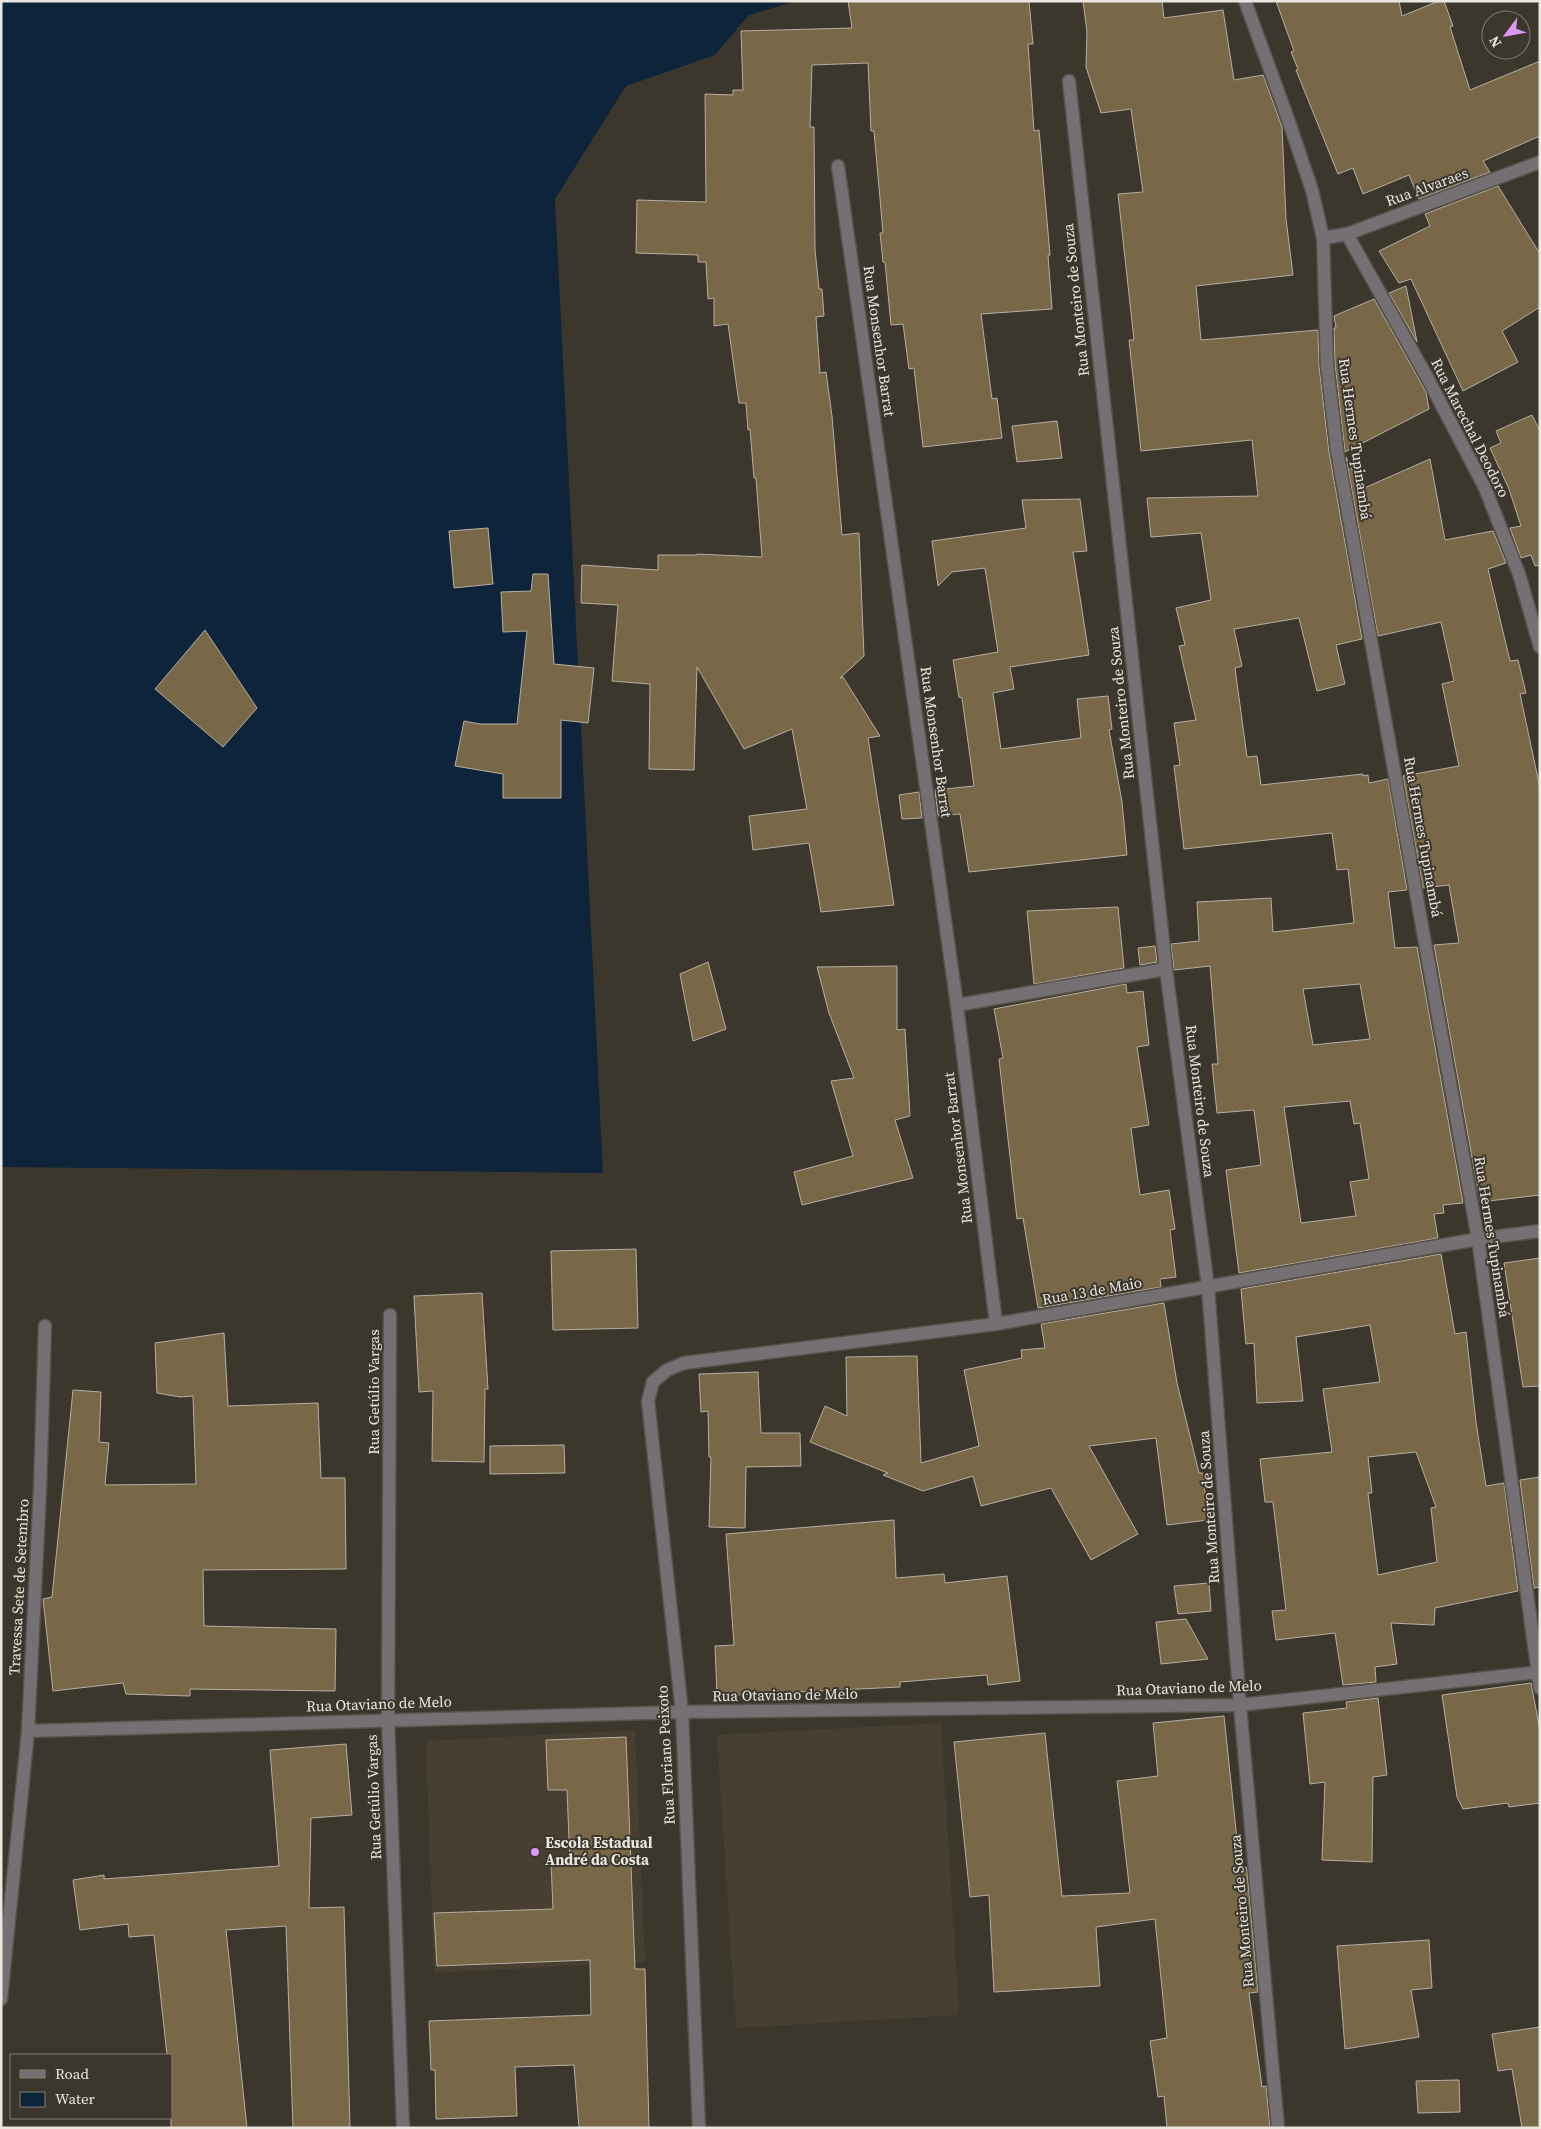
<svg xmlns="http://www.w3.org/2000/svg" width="1541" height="2129" viewBox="0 0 1541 2129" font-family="'Source Serif 4',serif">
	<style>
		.built { fill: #483f31 }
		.water { fill: #0e243a }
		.building { fill: #796848; stroke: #b5afa4; fill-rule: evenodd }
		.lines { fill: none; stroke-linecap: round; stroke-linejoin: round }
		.minor-casing { stroke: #58534a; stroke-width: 15 }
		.tertiary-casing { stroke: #58534a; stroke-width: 15 }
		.minor { stroke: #757073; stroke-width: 12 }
		.tertiary { stroke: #757073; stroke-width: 12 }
		.poi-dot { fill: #db99f5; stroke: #3c372d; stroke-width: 2 }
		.labels { text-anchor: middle; stroke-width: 4; stroke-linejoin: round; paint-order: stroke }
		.street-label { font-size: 15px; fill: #eae7e1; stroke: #3c372d }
		.poi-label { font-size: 15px; font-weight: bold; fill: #eae7e1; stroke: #3c372d; text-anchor: start }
	</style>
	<rect width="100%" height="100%" fill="#3c372d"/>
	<g class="built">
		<path d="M941 1723 959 2015 736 2028 717 1735Z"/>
		<path d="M635 1730 645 1962 434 1973 426 1741Z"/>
	</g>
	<path class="water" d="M1 1H796L749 15 715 55 626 86 555 199 603 1173 1 1167Z"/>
	<g class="building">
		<path d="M848 1H1029L1033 44H1028L1034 131 1039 130 1050 255H1048L1052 309 981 314 992 399 997 398 1002 438 923 447 914 368 909 369 903 324 891 325 885 262H883L880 233H883L874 131H871L868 63 812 65 810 127H814L815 249 819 289H822L824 316 816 317 820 373 826 372 832 416 842 535 859 533 864 656 840 678 843 677 880 736 868 738 894 905 821 912 809 843 753 850 749 816 807 809 792 729 744 749 697 667 694 770 649 769 650 684 612 681 618 605 581 603 582 565 658 570V555H697V554L762 557 756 478H754L750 429 748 430 746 403H739L728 324 714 326V298L708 299 706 262H698V255L636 253 637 200 706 202 705 94 733 95V90H743L741 31 852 28Z"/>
		<path d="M1083 1H1162L1164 18 1223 10 1234 80 1263 75 1282 127 1286 219 1293 275 1196 286 1201 340 1318 330 1319 366 1329 452 1362 639 1336 645 1345 684 1317 691 1299 618 1234 629 1242 666 1235 668 1247 757 1257 756 1261 785 1363 774V776L1368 775 1369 783 1388 779 1407 890 1388 892 1395 948 1417 947 1463 1203 1443 1205 1444 1213 1434 1214 1438 1238 1239 1273 1226 1170 1261 1165 1254 1110 1217 1113 1212 1064H1218L1210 966 1174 970 1171 944 1199 941 1197 902 1271 898 1273 932 1354 923 1348 869 1337 870 1332 833 1184 849 1174 766 1180 765 1174 723 1196 720 1179 646 1185 645 1176 608 1211 600 1201 533 1151 537 1147 498 1258 496 1252 440 1141 451 1129 340H1134L1118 194 1143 192 1131 109 1101 113 1086 67 1087 32ZM1360 984 1370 1039 1313 1045 1303 989ZM1350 1101 1354 1124 1360 1123 1369 1179 1350 1182 1356 1216 1301 1223 1284 1107Z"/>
		<path d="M1276 1H1399L1402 16 1439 1H1444L1453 26 1450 27 1470 90 1540 61V136L1483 161 1490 172 1419 199 1409 175 1363 194 1353 168 1338 174 1296 70 1298 69 1291 52 1294 51Z"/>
		<path d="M1498 186 1540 254V307L1502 331 1518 362 1463 391 1411 279 1399 283 1379 251 1430 226 1425 214Z"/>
		<path d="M1406 286 1417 342 1389 293Z"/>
		<path d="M1374 299 1426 392 1429 409 1345 452 1335 364 1334 328H1336L1334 316Z"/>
		<path d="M1532 415 1540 431V565L1535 566 1531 555 1521 558 1510 528 1521 526 1509 489 1490 448 1501 443 1496 431Z"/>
		<path d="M1057 421 1062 458 1017 462 1012 426Z"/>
		<path d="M1346 457 1362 489 1430 459 1445 540 1493 531 1506 563 1488 569 1510 661 1518 660 1526 693 1520 694 1540 788V1195L1480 1202 1434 945 1459 943 1449 885 1423 888 1403 776 1459 766 1442 684 1454 681 1441 622 1378 636Z"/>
		<path d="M1080 499 1087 551 1073 552 1089 655 1010 667 1014 689 993 693 1001 749 1081 738 1077 699 1108 696 1112 729 1109 730 1122 802 1127 855 969 872 960 814 938 816 935 790 974 786 962 698 959 697 953 660 998 652 985 568 952 572 938 586 932 541 1026 528 1022 500Z"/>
		<path d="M488 528 493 584 454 588 449 531Z"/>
		<path d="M533 574H548L554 664 594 668 588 723 561 720V798H503V774L455 766 464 721 480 724H517L527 631 503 632 501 592 531 591Z"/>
		<path d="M205 630 257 708 223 747 155 689Z"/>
		<path d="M919 792 922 818 902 819 899 795Z"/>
		<path d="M1118 907 1124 968 1034 984 1027 911Z"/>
		<path d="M1155 946 1157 962 1140 965 1138 948Z"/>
		<path d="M708 962 726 1029 693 1041 680 974Z"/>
		<path d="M897 966V1030L905 1029 910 1116 895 1120 913 1178 802 1205 794 1172 853 1156 831 1081 854 1078 829 1013 817 967Z"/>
		<path d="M1126 984 1127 993 1143 991 1149 1045 1137 1047 1149 1125 1131 1128 1140 1195 1169 1190 1175 1229 1170 1230 1176 1277 1160 1279 1161 1287 1038 1308 1023 1218 1017 1219 999 1059 1003 1058 994 1009Z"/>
		<path d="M636 1249 638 1328 553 1330 551 1251Z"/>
		<path d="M1441 1254 1455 1334 1466 1332 1476 1422 1486 1486 1504 1483 1518 1591 1435 1608 1434 1625 1391 1623 1397 1664 1375 1667 1376 1682 1343 1685 1335 1633 1276 1640 1272 1611 1286 1610 1273 1502H1265L1260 1459 1332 1452 1323 1389 1380 1382 1370 1325 1296 1337 1303 1401 1257 1403 1254 1343 1246 1344 1241 1289ZM1416 1452 1436 1507 1431 1508 1437 1562 1378 1575 1368 1493H1372L1368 1457Z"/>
		<path d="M1540 1258V1386L1523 1387 1504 1263Z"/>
		<path d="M482 1293 488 1389H485L484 1462 432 1461 433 1391 419 1392 414 1296Z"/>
		<path d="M1164 1303 1177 1383 1199 1473H1203L1208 1520 1167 1525 1156 1438 1089 1446 1138 1534 1091 1560 1051 1488 981 1506 973 1476 923 1491 883 1475 888 1473 810 1442 825 1406 847 1416 846 1357 917 1356 921 1463 979 1446 964 1370 1022 1358 1021 1350 1045 1348 1041 1324Z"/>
		<path d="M224 1333 228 1406 318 1403 321 1478H345L346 1569 203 1570 204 1626 336 1629 335 1691 190 1689V1696L126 1694 123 1683 53 1691 43 1599 52 1597 73 1390 101 1392 99 1442 109 1443 105 1485 196 1484 193 1396 180 1397 157 1393 155 1343Z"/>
		<path d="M758 1372 761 1433H800L801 1466 746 1467 745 1528 709 1527 711 1457H709L708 1411 701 1412 699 1374Z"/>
		<path d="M564 1445 565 1473 490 1474V1446Z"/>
		<path d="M1540 1477V1587L1534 1588 1520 1480Z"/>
		<path d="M894 1520 896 1578 944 1574 945 1583 1007 1576 1020 1681 988 1685 987 1675 900 1682V1687L717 1696 715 1646 734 1645 726 1534Z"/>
		<path d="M1209 1583 1211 1611 1178 1614 1174 1586Z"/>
		<path d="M1186 1619 1208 1659 1161 1664 1156 1622Z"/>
		<path d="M1531 1683 1540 1730V1803L1509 1807 1508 1803 1463 1809 1457 1797 1442 1695Z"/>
		<path d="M1378 1698 1387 1775 1373 1777 1372 1862 1322 1860 1325 1782 1310 1784 1303 1713 1347 1708 1346 1702Z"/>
		<path d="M1224 1716 1240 1868 1246 1867 1247 1871 1258 1992 1249 1993 1262 2087 1266 2086 1270 2128H1167L1164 2096 1158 2097 1150 2041 1167 2038 1155 1919 1096 1927 1100 1986 994 1992 989 1895 970 1897 954 1742 1045 1733 1062 1896 1130 1893 1117 1781 1158 1776 1153 1723Z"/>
		<path d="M626 1737 635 1969H645L649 2128H579L574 2065 515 2067 517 2116 436 2119 435 2070H431L429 2021 591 2015 590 1960 437 1966 434 1913 553 1909 551 1862H570L567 1790H548L546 1740Z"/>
		<path d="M346 1744 352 1815 311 1818 309 1908 344 1907 350 2128H293L286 1926 226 1930 247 2128H171V2055H167L154 1935 129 1937 128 1924 80 1930 73 1880 104 1875V1879L279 1866 270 1750Z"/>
		<path d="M1429 1940 1432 1988 1411 1990 1419 2037 1345 2049 1337 1946Z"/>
		<path d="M1540 2027V2128H1522L1512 2069 1498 2071 1492 2034Z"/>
		<path d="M1459 2080 1460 2112 1418 2113 1416 2081Z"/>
	</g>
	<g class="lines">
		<defs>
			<g id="minor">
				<path d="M1245 1 1288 119 1312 190 1323 238 1327 365 1337 451 1478 1239 1540 1688"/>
				<path d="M838 166 957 1005 996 1324"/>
				<path d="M1347 234 1428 379 1485 488 1519 574 1540 647"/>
				<path d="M1323 238 1347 234 1540 162"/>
				<path d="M957 1005 1166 969"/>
				<path d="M390 1315 388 1720 403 2128"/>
				<path d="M653 1382 648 1401 682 1712 699 2128"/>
				<path d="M28 1731 682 1712 1240 1705 1540 1672"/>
				<path d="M1 1999 28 1731 40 1489 45 1326"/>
			</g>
			<g id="tertiary">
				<path d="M1069 81 1166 969 1208 1287 1240 1705 1278 2128"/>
				<path d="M653 1382 667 1370 684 1363 996 1324 1478 1239 1540 1231"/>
			</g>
		</defs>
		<use href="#minor" class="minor-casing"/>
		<use href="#tertiary" class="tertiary-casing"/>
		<use href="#minor" class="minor"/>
		<use href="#tertiary" class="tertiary"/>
	</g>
	<circle class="poi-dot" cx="535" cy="1852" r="5"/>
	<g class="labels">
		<g class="street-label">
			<text transform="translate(1427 187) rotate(-20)" y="5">Rua Alvaraes</text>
			<text transform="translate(1076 300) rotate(-96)" y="5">Rua Monteiro de Souza</text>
			<text transform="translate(879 341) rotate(82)" y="5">Rua Monsenhor Barrat</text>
			<text transform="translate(1470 428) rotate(63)" y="5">Rua Marechal Deodoro</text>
			<text transform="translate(1355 439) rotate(82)" y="5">Rua Hermes Tupinambá</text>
			<text transform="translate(1121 703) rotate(-96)" y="5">Rua Monteiro de Souza</text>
			<text transform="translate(936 742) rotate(82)" y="5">Rua Monsenhor Barrat</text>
			<text transform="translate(1423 837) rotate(80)" y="5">Rua Hermes Tupinambá</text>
			<text transform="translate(1200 1101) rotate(83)" y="5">Rua Monteiro de Souza</text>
			<text transform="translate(958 1148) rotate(-97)" y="5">Rua Monsenhor Barrat</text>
			<text transform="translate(1492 1237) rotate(81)" y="5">Rua Hermes Tupinambá</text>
			<text transform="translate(1092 1291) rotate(-10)" y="5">Rua 13 de Maio</text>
			<text transform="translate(374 1392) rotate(-90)" y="5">Rua Getúlio Vargas</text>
			<text transform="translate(1209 1507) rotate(-94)" y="5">Rua Monteiro de Souza</text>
			<text transform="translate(19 1587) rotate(-87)" y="5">Travessa Sete de Setembro</text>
			<text transform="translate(1189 1688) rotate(-2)" y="5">Rua Otaviano de Melo</text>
			<text transform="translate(785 1695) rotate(-1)" y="5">Rua Otaviano de Melo</text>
			<text transform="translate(379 1704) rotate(-2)" y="5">Rua Otaviano de Melo</text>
			<text transform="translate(666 1755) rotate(-93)" y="5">Rua Floriano Peixoto</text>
			<text transform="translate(374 1797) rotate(-92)" y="5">Rua Getúlio Vargas</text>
			<text transform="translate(1242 1911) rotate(-95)" y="5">Rua Monteiro de Souza</text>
		</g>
		<g class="poi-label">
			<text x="545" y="1848">Escola Estadual<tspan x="545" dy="17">André da Costa</tspan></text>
		</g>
	</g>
	<rect width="1541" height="2129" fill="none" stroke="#eae7e1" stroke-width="5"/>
	<rect x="10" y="2054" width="162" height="65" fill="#3c372d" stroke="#827d75"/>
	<rect x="20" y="2070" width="25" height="8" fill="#757073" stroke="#827d75"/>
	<text x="55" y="2079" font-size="15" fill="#eae7e1">Road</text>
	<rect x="20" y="2092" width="25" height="15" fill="#0e243a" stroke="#827d75"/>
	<text x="55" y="2104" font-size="15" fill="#eae7e1">Water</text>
	<g transform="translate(1506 35) rotate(238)"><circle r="24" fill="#3c372d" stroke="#827d75"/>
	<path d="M0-4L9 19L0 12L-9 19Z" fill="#db99f5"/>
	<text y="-8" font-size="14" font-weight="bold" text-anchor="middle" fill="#eae7e1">N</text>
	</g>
</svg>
